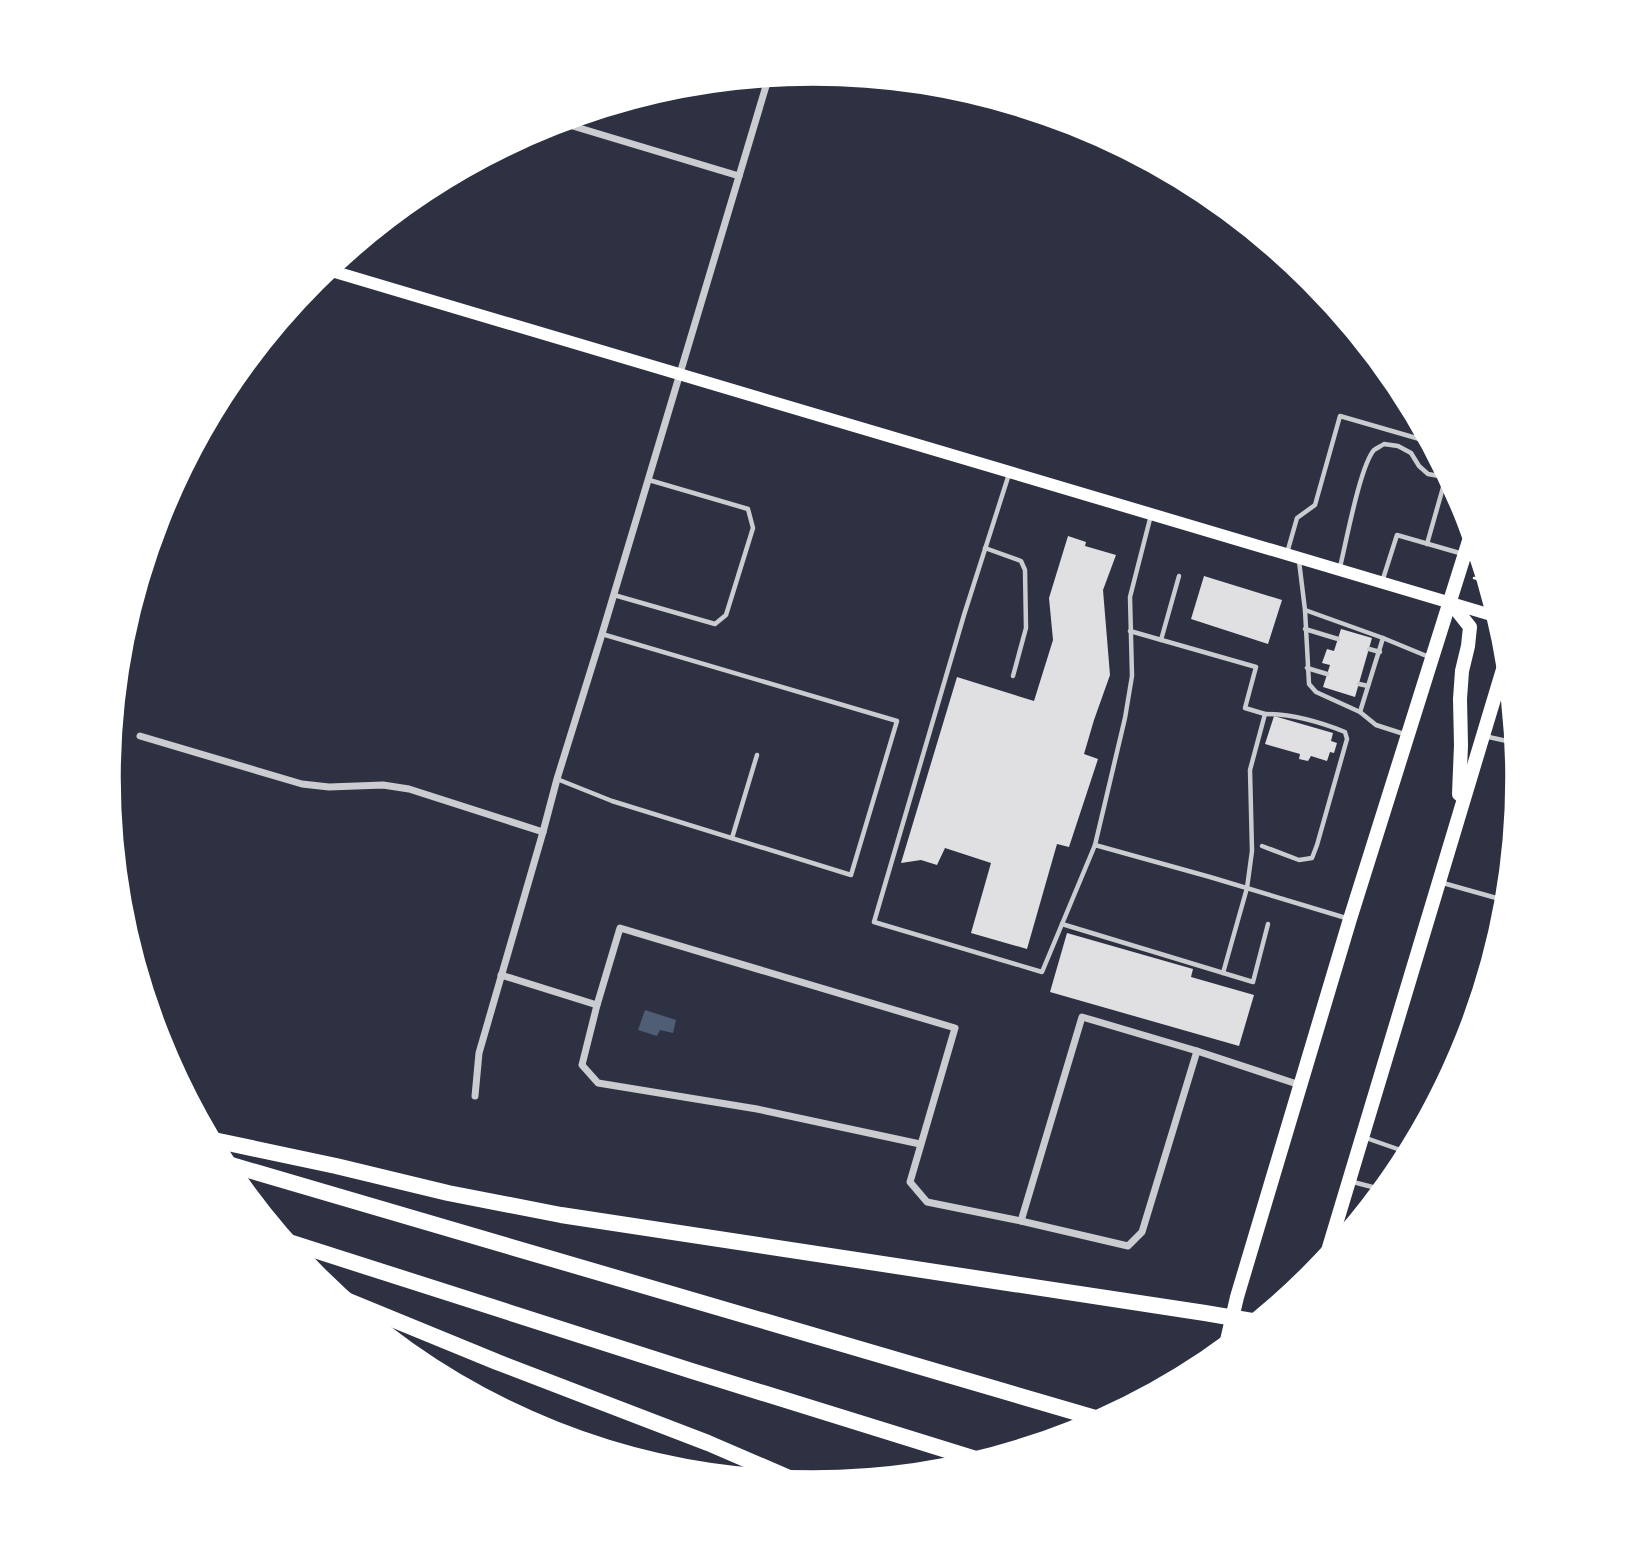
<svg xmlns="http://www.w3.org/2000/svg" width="1626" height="1556" viewBox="0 0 1626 1556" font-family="'Titillium Web',sans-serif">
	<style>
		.water { fill: #4f5d75 }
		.building { fill: #e0e0e3 }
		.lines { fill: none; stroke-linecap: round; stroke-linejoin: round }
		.path { stroke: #fff; stroke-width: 2.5 }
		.service { stroke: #caccd0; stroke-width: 4.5 }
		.minor { stroke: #caccd0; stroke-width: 7 }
		.secondary { stroke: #fff; stroke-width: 12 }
		.primary { stroke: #fff; stroke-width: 14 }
		.motorway { stroke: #fff; stroke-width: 16 }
		.rim { fill: none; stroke: #fff; stroke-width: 3.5 }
	</style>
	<rect width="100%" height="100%" fill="#2d3142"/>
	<path class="water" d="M645 1010 676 1020 673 1033 660 1030 657 1036 638 1030Z"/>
	<g class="building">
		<path d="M1068 536 1086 542 1085 546 1116 555 1103 590 1110 675 1094 720 1084 754 1098 759 1069 847 1057 844 1027 949 971 933 991 863 945 848 937 865 921 860 901 863 957 677 1034 701 1053 640 1049 598Z"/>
		<path d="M1204 576 1282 600 1268 644 1191 619Z"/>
		<path d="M1341 629 1372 638 1355 697 1323 687 1330 665 1322 663 1327 649 1334 651Z"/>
		<path d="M1274 716 1333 733 1331 741 1337 743 1334 753 1330 752 1327 761 1311 756 1308 761 1299 759 1300 754 1265 744Z"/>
		<path d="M1067 933 1193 969 1191 977 1254 995 1239 1046 1050 992Z"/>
		<path d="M1428 1105 1434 1107 1421 1131H1420Z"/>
	</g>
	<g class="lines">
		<path class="path" d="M1474 578 1488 582"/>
		<g class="service">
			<path d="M1009 474 964 615 874 922 1042 972 1095 845 1210 877 1346 918"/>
			<path d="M1427 544 1446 477"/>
			<path d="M985 548 1021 561 1025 570 1026 628 1013 676"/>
			<path d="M1287 553 1297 518 1315 505 1340 416 1430 442"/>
			<path d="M1299 561 1305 610 1309 684 1316 692 1360 712 1376 725 1404 734"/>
			<path d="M1340 567C1346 543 1360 466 1374 450 1377 448 1381 446 1384 444L1398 446 1411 453 1419 466 1428 474 1450 478"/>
			<path d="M1382 582 1397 535 1463 554"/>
			<path d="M614 595 715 624 726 615 753 528 748 509 649 480"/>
			<path d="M1305 610 1383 638"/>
			<path d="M1305 629 1338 639"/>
			<path d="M1130 631 1256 667 1245 708 1265 714 1250 770 1252 851 1247 888 1223 973"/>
			<path d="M1161 640 1179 576"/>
			<path d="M1369 649 1380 652"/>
			<path d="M1307 668 1327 674"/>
			<path d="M1359 684 1368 686"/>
			<path d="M1360 712 1383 638 1429 657"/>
			<path d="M1484 736 1516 743"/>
			<path d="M557 779 612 801 851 875 897 721 602 634"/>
			<path d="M732 838 757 755"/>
			<path d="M1095 845 1125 718 1132 676 1130 597 1151 515"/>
			<path d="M1262 846 1299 860 1312 858 1317 845 1347 739 1345 732C1320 722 1292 714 1265 714"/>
			<path d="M1443 883 1507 901"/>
			<path d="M1062 924 1253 982 1268 924"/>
			<path d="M1366 1138 1409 1153"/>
			<path d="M1353 1182 1384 1190"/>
		</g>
		<g class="minor">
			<path d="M556 121 739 176"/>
			<path d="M140 736 302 784 329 787 383 785 409 789 543 832"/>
			<path d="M501 975 597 1005"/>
			<path d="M475 1096 479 1053 543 832 557 779 602 634 769 76"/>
			<path d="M920 1144 757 1109 598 1083 582 1065 597 1005 620 928 955 1028 910 1182 927 1202 1021 1221 1128 1246 1142 1232 1197 1051"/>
			<path d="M1021 1221 1082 1017 1197 1051 1300 1085"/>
		</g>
		<path class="secondary" d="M325 269 1498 617"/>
		<g class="primary">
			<path d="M1451 603 1470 627 1468 646 1462 671 1460 699 1461 745 1459 794"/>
			<path d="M1324 1264 1507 656"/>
			<path d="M1225 1349 1237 1297 1350 919 1472 531"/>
		</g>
		<g class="motorway">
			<path d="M209 1139 336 1166 448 1193 561 1215 1205 1313 1258 1322"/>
			<path d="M221 1162 1102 1420"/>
			<path d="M283 1240 692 1371 982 1461"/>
			<path d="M336 1296 497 1362 708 1443 801 1483"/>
		</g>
	</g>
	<path d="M0 0H1626V1556H0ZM119 778a694 694 0 1 1 1388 0a694 694 0 1 1-1388 0Z" fill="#fff" fill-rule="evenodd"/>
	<path class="rim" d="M119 778a694 694 0 1 1 1388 0a694 694 0 1 1-1388 0Z"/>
</svg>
